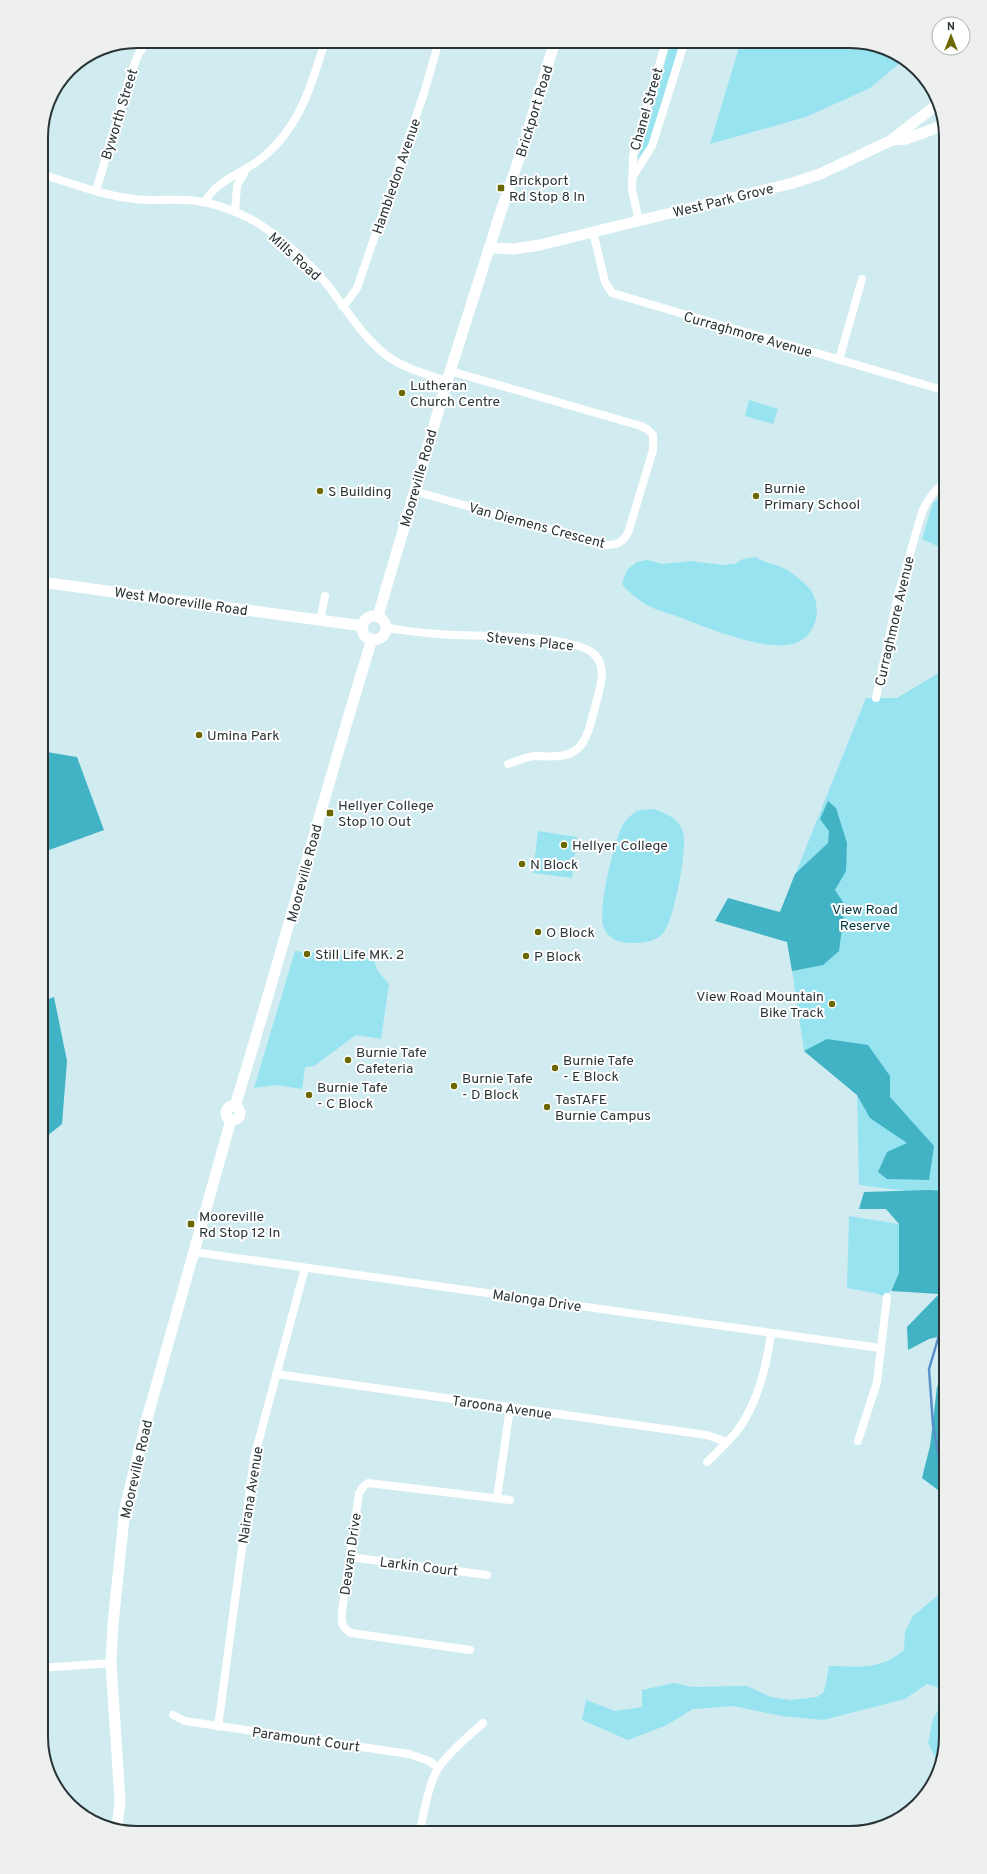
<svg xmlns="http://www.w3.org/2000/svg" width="987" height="1874" viewBox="0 0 987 1874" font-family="Overpass,sans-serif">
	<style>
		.green { fill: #97e3f0 }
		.forest { fill: #41b3c5 }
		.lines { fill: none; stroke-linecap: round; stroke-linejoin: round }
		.stream { stroke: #5990c9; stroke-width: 2.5 }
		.street { stroke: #fff; stroke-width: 8 }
		.secondary { stroke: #fff; stroke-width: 11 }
		.poi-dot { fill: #6c6800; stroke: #fff; stroke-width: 1.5 }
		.labels { text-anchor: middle; stroke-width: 4; stroke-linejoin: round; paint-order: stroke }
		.street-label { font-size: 14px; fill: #293436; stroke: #fff }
		.poi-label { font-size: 14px; fill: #293436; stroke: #fff; text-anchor: start }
		.park-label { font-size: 14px; fill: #00373f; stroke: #fff }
		.rim { fill: none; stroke: #293436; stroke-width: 2 }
	</style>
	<rect width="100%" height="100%" fill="#d0ecf1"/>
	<g class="green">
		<path d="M671 41H680L651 141 638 159Z"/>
		<path d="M741 41H856L905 59 870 88 806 117 710 144Z"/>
		<path d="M749 400 778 409 773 424 745 416Z"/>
		<path d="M946 492V550L922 539 933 503Z"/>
		<path d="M756 557C764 563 772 563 781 567 791 571 801 580 808 587 816 595 818 608 816 618 814 630 805 641 793 644 762 651 708 628 679 617 668 613 655 610 645 604 636 598 629 592 622 584L627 570 637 562 647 560 663 564 690 561 723 565 735 564 743 559Z"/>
		<path d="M946 659V1196L859 1185 857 1095 804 1051 787 936 775 925 866 698H897L942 671Z"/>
		<path d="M653 809C665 813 679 818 683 832 688 848 674 919 664 932 655 944 636 944 622 942 614 941 607 935 604 928 597 912 614 840 623 825 625 821 632 814 635 812 640 809 648 810 653 809Z"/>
		<path d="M538 831 577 837 572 878 533 873Z"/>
		<path d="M295 951 374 959 377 970 389 984 381 1039 356 1035 314 1066 305 1067 302 1089 276 1085 254 1088Z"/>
		<path d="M849 1216 899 1224V1273L887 1297 875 1293 847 1288Z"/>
		<path d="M946 1589V1690L927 1684 905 1699 823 1720 782 1716 733 1706 693 1709 667 1725 628 1740 582 1720 586 1700 615 1711 642 1707V1690L674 1683 692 1687 747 1686 771 1697 790 1700 817 1697 824 1692 829 1666C858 1666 881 1671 904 1650L905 1632 913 1616Z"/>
		<path d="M946 1699V1737L938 1763 928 1743 933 1718Z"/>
	</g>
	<g class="forest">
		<path d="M41 751 77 757 104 830 41 853Z"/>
		<path d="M828 801 836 808 847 843 846 871 835 890 845 905 839 951 823 965 792 971 787 942 715 921 728 898 780 912 795 874 828 843 829 831 820 819Z"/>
		<path d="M54 997 67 1061 62 1124 41 1141V1002Z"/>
		<path d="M827 1039 868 1045 890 1076V1097L934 1146 929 1180 887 1179 878 1172 887 1152 907 1143 870 1118 857 1095 804 1051Z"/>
		<path d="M929 1190 946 1191V1496L922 1478 930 1446 937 1387 945 1374 946 1335 929 1339 908 1350 907 1327 939 1294 891 1291 899 1273V1224L886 1209H859L864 1192Z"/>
	</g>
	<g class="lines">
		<path class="stream" d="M946 1478 942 1475 933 1425 929 1369 946 1312"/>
		<g class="street">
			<path d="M41 174C71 183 103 196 135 199 152 201 169 199 186 200 210 201 237 211 258 223 280 238 302 256 320 276 343 302 358 333 386 355 403 368 426 374 447 381"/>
			<path d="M632 178 652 146 685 41"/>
			<path d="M96 191 130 76 138 55 147 41"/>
			<path d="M205 202C217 179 243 174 262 158 299 128 312 85 325 41"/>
			<path d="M235 212 237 186 245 171"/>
			<path d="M639 221 632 190 633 156 666 41"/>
			<path d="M593 232 605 282 612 293 946 391"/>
			<path d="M342 306 347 302 357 288 424 93 439 41"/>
			<path d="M839 360 862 279"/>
			<path d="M414 491 606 545C617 545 622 543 628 533L653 450V435L648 430 641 426 450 371"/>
			<path d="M320 620 325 596"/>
			<path d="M386 628C403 630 420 633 438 634 469 637 575 633 595 655 608 669 599 691 595 707 589 729 586 754 559 756 551 757 543 756 534 756 526 757 517 761 508 764"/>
			<path d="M876 698 898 595 922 512C928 499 934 490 946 482"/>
			<path d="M194 1252 880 1348"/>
			<path d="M276 1374 707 1435 727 1442"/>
			<path d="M858 1441 877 1382 887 1297"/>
			<path d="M707 1462C717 1452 728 1442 737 1431 757 1405 767 1365 771 1333"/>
			<path d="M497 1498 510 1408"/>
			<path d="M350 1557 487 1575"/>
			<path d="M470 1650 351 1633C342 1628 341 1622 342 1612L359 1493 363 1487 368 1483 510 1500"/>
			<path d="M41 1668 111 1663"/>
			<path d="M173 1715 185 1721 409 1754 429 1761 438 1768"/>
			<path d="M218 1727 254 1458 305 1268"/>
			<path d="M420 1833C423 1815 429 1781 439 1767 451 1750 468 1737 483 1723"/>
		</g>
		<g class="secondary">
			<path d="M893 140 906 139 944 125"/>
			<path d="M489 248 514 249 540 245 793 183 820 174 890 141 939 103"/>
			<path d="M41 582 363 626"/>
			<path d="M378 616 447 381 501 211 523 147 555 41"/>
			<circle cx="374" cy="628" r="12"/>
			<path d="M235 1106C283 951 324 794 372 639"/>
			<circle cx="233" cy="1113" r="7"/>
			<path d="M117 1828 120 1801 111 1663 113 1624 125 1508 146 1422 231 1120"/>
		</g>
	</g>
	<g class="poi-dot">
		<rect x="497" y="184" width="8" height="8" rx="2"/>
		<circle cx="402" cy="393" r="4"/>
		<circle cx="320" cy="491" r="4"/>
		<circle cx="756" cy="496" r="4"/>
		<circle cx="199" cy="735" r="4"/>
		<rect x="326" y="809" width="8" height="8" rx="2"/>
		<circle cx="564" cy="845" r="4"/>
		<circle cx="522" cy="864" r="4"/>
		<circle cx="538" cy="932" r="4"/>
		<circle cx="307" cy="954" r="4"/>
		<circle cx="526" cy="956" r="4"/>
		<circle cx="832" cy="1004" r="4"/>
		<circle cx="348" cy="1060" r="4"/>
		<circle cx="555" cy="1068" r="4"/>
		<circle cx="454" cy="1086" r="4"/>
		<circle cx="309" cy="1095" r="4"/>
		<circle cx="547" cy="1107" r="4"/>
		<rect x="187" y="1220" width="8" height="8" rx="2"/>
	</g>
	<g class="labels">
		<g class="street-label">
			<text transform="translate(646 109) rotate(-74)" y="5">Chanel Street</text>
			<text transform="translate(534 111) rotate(-73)" y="5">Brickport Road</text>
			<text transform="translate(119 114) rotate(-73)" y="5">Byworth Street</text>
			<text transform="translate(396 176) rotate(-71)" y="5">Hambledon Avenue</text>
			<text transform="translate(723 200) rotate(-14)" y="5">West Park Grove</text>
			<text transform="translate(295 256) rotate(42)" y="5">Mills Road</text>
			<text transform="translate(748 334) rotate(16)" y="5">Curraghmore Avenue</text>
			<text transform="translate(418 478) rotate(-74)" y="5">Mooreville Road</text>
			<text transform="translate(537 525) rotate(15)" y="5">Van Diemens Crescent</text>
			<text transform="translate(181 601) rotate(8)" y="5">West Mooreville Road</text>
			<text transform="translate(894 621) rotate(-77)" y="5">Curraghmore Avenue</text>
			<text transform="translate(530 641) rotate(6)" y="5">Stevens Place</text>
			<text transform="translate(304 873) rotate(-75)" y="5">Mooreville Road</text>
			<text transform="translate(537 1300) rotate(8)" y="5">Malonga Drive</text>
			<text transform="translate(502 1407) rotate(8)" y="5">Taroona Avenue</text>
			<text transform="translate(136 1469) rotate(-77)" y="5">Mooreville Road</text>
			<text transform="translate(250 1495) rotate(-81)" y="5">Nairana Avenue</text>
			<text transform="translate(350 1554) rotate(-82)" y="5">Deavan Drive</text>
			<text transform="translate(419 1566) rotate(7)" y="5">Larkin Court</text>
			<text transform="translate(306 1739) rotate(8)" y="5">Paramount Court</text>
		</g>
		<g class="poi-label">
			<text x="509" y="185">Brickport<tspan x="509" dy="16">Rd Stop 8 In</tspan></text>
			<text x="410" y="390">Lutheran<tspan x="410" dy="16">Church Centre</tspan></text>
			<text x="764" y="493">Burnie<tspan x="764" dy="16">Primary School</tspan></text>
			<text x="328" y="496">S Building</text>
			<text x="207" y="740">Umina Park</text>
			<text x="338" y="810">Hellyer College<tspan x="338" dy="16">Stop 10 Out</tspan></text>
			<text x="572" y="850">Hellyer College</text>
			<text x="530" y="869">N Block</text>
			<text x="546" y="937">O Block</text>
			<text x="315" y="959">Still Life MK. 2</text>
			<text x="534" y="961">P Block</text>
			<text x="824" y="1001" text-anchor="end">View Road Mountain<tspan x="824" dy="16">Bike Track</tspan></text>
			<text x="356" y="1057">Burnie Tafe<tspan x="356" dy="16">Cafeteria</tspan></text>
			<text x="563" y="1065">Burnie Tafe<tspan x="563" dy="16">- E Block</tspan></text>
			<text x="462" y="1083">Burnie Tafe<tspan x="462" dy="16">- D Block</tspan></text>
			<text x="317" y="1092">Burnie Tafe<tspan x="317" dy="16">- C Block</tspan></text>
			<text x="555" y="1104">TasTAFE<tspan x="555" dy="16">Burnie Campus</tspan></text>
			<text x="199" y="1221">Mooreville<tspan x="199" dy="16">Rd Stop 12 In</tspan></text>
		</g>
		<g class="park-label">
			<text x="865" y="914">View Road<tspan x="865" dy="16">Reserve</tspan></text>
		</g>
	</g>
	<path d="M0 0H987V1874H0ZM137 48H850A89 89 0 0 1 939 137V1737A89 89 0 0 1 850 1826H137A89 89 0 0 1 48 1737V137A89 89 0 0 1 137 48Z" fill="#eeefef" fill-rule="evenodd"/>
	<path class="rim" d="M137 48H850A89 89 0 0 1 939 137V1737A89 89 0 0 1 850 1826H137A89 89 0 0 1 48 1737V137A89 89 0 0 1 137 48Z"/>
	<g transform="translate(951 36)"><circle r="19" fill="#ffffff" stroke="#a9aeaf"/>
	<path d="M0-3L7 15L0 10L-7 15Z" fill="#6c6800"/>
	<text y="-6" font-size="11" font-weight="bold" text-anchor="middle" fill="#293436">N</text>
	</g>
</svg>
